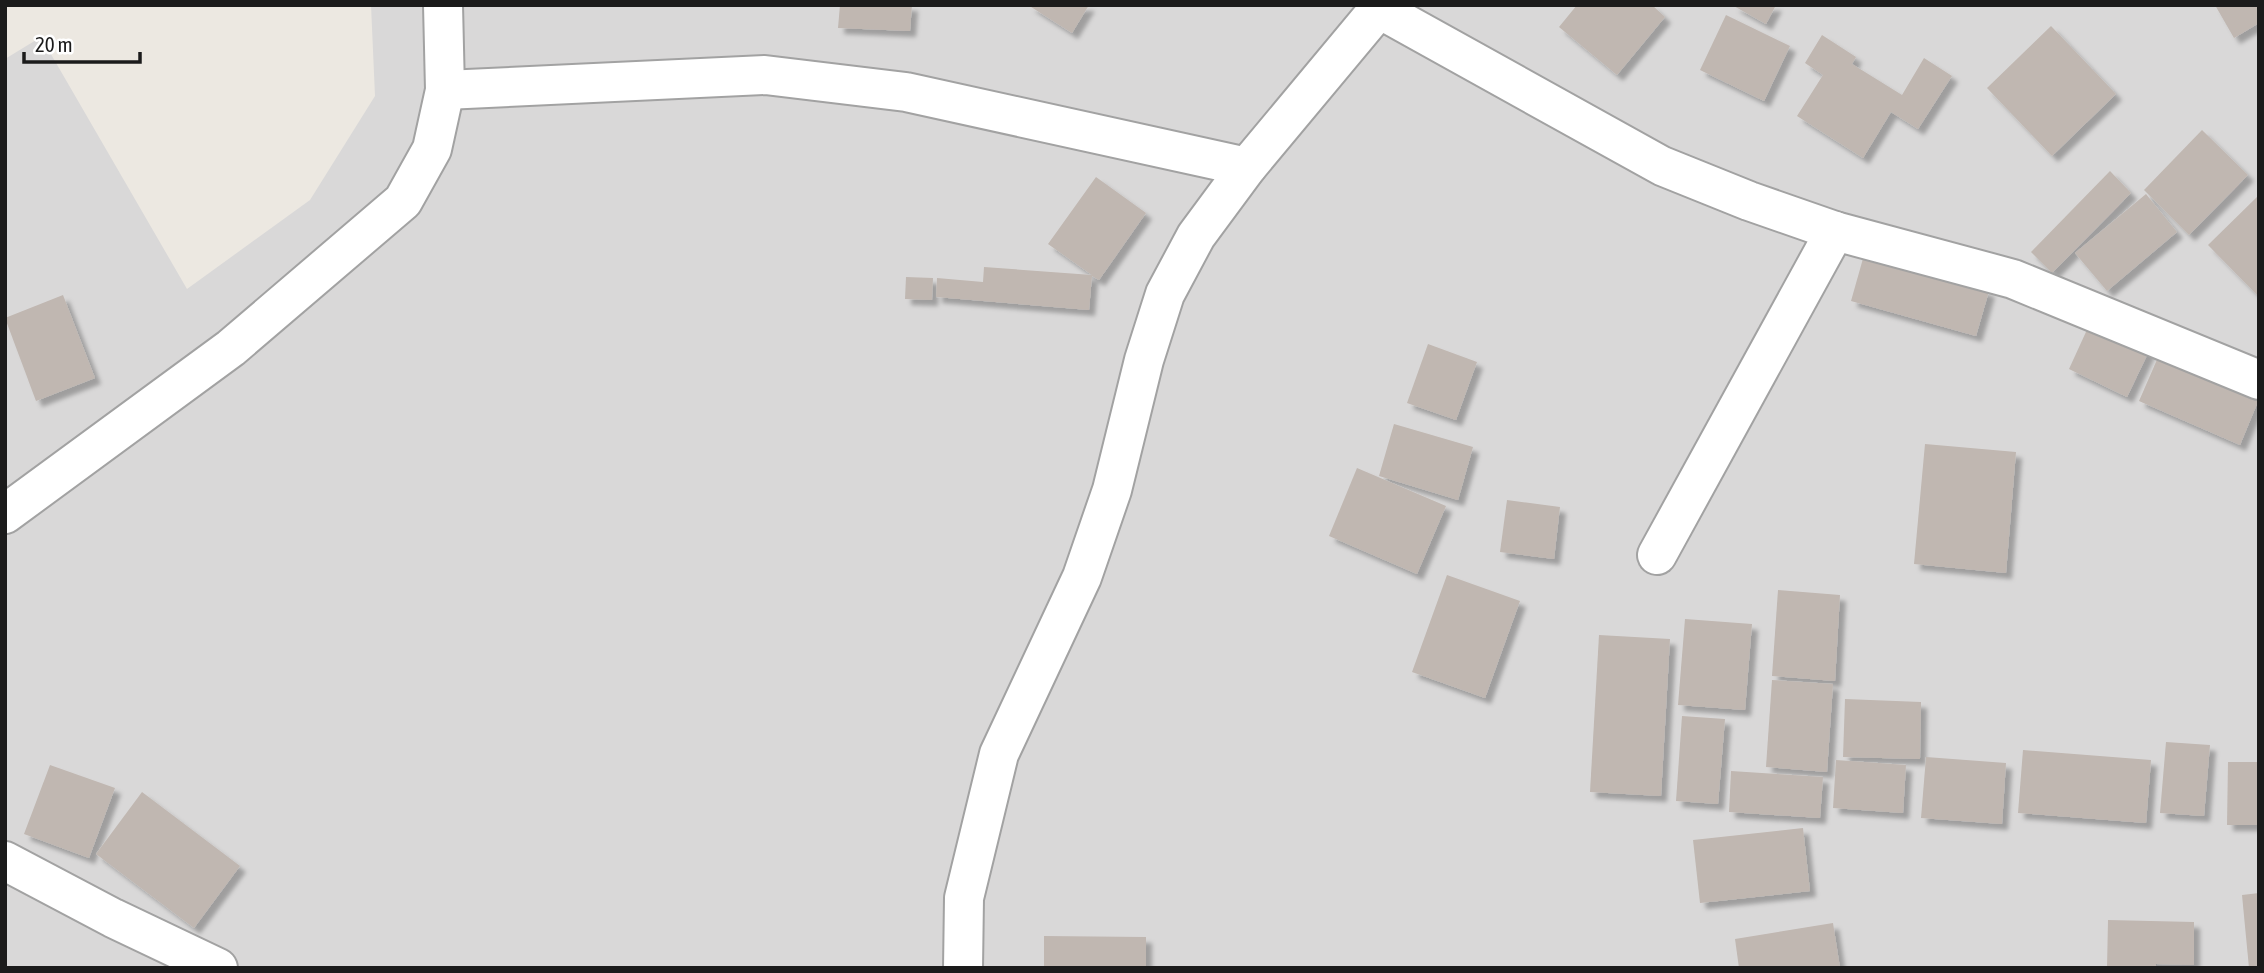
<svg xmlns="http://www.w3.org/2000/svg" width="2264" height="973" viewBox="0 0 2264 973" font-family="'Asap Condensed',sans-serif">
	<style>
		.residential { fill: #d9d8d8 }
		.building { fill: #c0b7b1; filter: url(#shadow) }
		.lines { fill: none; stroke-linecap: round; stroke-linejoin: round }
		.street-casing { stroke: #a2a2a2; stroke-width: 42 }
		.street { stroke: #fff; stroke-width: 38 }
	</style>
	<defs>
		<filter id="shadow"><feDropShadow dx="6" dy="6" stdDeviation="2" flood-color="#0004"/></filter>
	</defs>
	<rect width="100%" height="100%" fill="#ece8e1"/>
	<path class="residential" d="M371 5H2259V968H5V59L41 37 187 289 310 200 375 96Z"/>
	<g class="building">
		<path d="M840 5H912L910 31 838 28Z"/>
		<path d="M1028 5H1089L1072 33Z"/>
		<path d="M1577 5H1652L1665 17 1617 75 1559 27Z"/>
		<path d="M1732 5H1776L1766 24Z"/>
		<path d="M2215 5H2259V23L2234 38Z"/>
		<path d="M1726 15 1790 46 1764 101 1700 70Z"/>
		<path d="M2051 26 2116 94 2052 156 1987 88Z"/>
		<path d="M1822 35 1856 57 1852 64 1902 95 1924 58 1952 76 1918 129 1891 112 1863 158 1797 116 1823 75 1805 63Z"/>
		<path d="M2202 130 2248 175 2189 235 2144 190Z"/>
		<path d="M2110 171 2131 193 2052 273 2031 252Z"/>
		<path d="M1096 177 1146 213 1099 280 1092 276 1089 310 936 297 937 278 983 282 984 267 1092 275 1048 244Z"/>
		<path d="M2146 194 2177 232 2107 291 2075 253Z"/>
		<path d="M2259 195V297L2208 245Z"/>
		<path d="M1864 255 1989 291 1976 336 1851 301Z"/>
		<path d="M906 277 933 278 932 300 905 299Z"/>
		<path d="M63 295 95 378 36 401 5 318Z"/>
		<path d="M2091 321 2150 349 2127 397 2069 369Z"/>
		<path d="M1428 344 1477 362 1456 420 1407 403Z"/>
		<path d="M2159 355 2259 399 2240 445 2139 401Z"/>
		<path d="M1394 424 1473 447 1458 500 1379 476Z"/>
		<path d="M1925 444 2016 452 2006 573 1914 564Z"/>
		<path d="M1357 468 1446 506 1417 574 1329 536Z"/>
		<path d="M1507 500 1560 507 1554 559 1500 552Z"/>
		<path d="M1447 575 1520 601 1485 698 1412 672Z"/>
		<path d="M1778 590 1840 595 1835 681 1772 676Z"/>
		<path d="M1685 619 1752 624 1745 710 1678 705Z"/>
		<path d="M1599 635 1670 639 1661 796 1590 792Z"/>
		<path d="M1772 680 1833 684 1827 772 1766 767Z"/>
		<path d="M1845 699 1921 702 1920 759 1843 757Z"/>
		<path d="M1682 716 1725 719 1718 804 1676 801Z"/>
		<path d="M2166 742 2210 745 2204 816 2160 813Z"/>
		<path d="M2023 750 2151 760 2146 823 2018 813Z"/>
		<path d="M1926 757 2006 763 2002 824 1921 818Z"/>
		<path d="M1836 760 1906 765 1903 813 1833 808Z"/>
		<path d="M2228 762H2259V825H2227Z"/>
		<path d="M50 765 115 788 89 858 24 834Z"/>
		<path d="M1731 771 1823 777 1820 818 1729 812Z"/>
		<path d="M142 792 240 866 194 928 96 854Z"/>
		<path d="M1803 828 1810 891 1700 903 1693 840Z"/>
		<path d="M2259 893V968H2249L2242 895Z"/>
		<path d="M2108 920 2194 922V965L2156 964V968H2107Z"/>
		<path d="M1833 923 1840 968H1739L1735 939Z"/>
		<path d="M1044 936 1146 937V968H1044Z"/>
	</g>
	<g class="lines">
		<defs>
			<g id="street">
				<path d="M1379 9 1662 166 1749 201 1835 231 2013 279 2259 380"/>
				<path d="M445 90 765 75 906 92 1247 167"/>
				<path d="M5 514 231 348 403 201 432 149 445 90 443 5"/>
				<path d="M1657 555 1835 231"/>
				<path d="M5 861 113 918 218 968"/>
				<path d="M963 968 964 898 999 754 1082 577 1112 490 1144 360 1165 294 1196 236 1247 167 1382 5"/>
			</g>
		</defs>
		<use href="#street" class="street-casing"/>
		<use href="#street" class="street"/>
	</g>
	<rect width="2264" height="973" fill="none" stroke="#1b1b1b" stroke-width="14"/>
	<path d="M24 52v10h116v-10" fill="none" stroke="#1b1b1b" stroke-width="3.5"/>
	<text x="35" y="52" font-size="21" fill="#1b1b1b" stroke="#ffffff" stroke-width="5" paint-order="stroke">20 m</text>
</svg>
